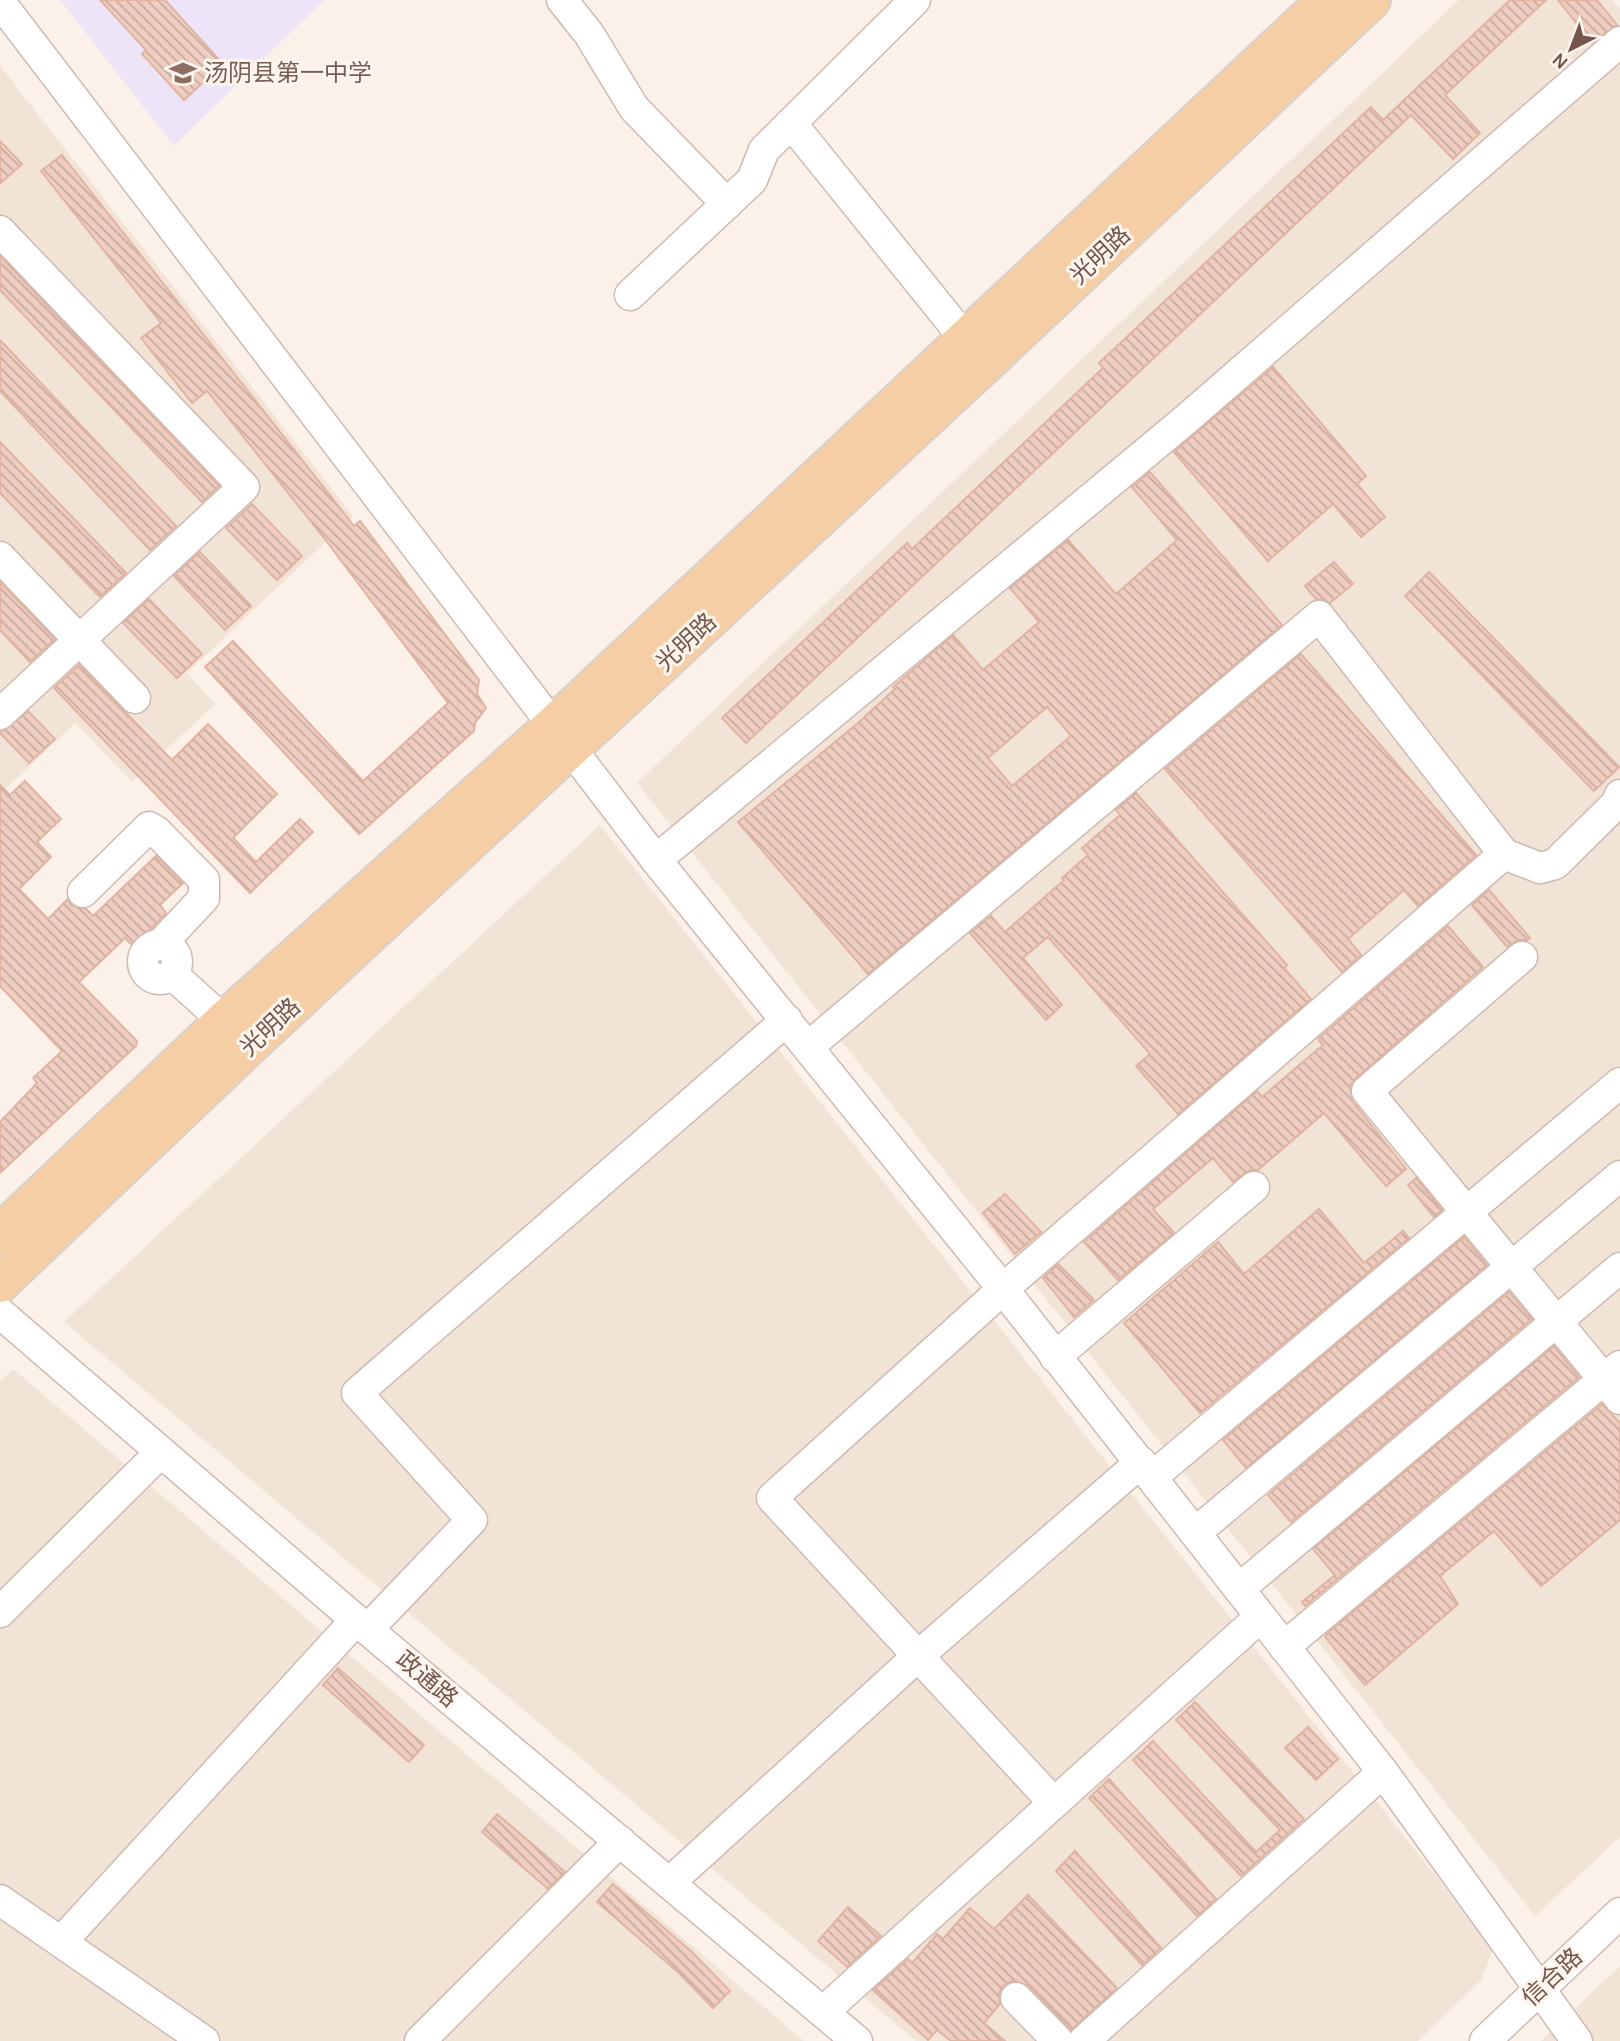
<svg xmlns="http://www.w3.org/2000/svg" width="1620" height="2041" viewBox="0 0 1620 2041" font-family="Karla,'Noto Sans SC',sans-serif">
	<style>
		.residential { fill: #f2e3d7 }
		.education { fill: #eee4f8 }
		.building { fill: url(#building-back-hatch); stroke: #e1b3a2; stroke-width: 2; fill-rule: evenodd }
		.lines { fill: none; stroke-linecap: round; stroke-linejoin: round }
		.minor-casing { stroke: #cfbab1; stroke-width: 33 }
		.major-casing { stroke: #d8d0cd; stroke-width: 42 }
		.minor { stroke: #fff; stroke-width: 30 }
		.major { stroke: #f6cea5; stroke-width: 38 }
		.labels { text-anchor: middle; stroke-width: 6; stroke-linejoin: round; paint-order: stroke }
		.education-label { font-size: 24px; fill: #785e54; stroke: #fef6ee; text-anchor: start }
		.street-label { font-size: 24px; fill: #74564d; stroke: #fef6ee }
	</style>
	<defs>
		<pattern id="building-back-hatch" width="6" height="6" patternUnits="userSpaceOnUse" patternTransform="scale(1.75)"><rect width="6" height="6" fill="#efcec1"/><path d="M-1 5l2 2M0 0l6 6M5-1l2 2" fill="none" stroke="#c6aa9f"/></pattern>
	</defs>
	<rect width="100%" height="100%" fill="#fbf1e8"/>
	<g class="residential">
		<path d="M1459 0H1612L1620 9V1837L1535 1916 637 783Z"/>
		<path d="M0 66 353 516 187 673 215 704 132 782 75 723 0 794Z"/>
		<path d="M600 825 1493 1948 1482 1979 1418 2041H916L64 1322Z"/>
		<path d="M13 1369 804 2041H0V1381Z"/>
		<path d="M1620 1966V2041H1541Z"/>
	</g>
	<path class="education" d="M60 0H324L174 146Z"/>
	<g class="building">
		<path d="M100 0H165L223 64 184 100 142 54 146 50Z"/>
		<path d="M1510 0H1546L1445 95 1480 133 1453 159 1411 115 746 743 722 718 907 543 912 549 1103 368 1099 363 1371 107 1383 120Z"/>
		<path d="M1558 0H1597L1617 25 1592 43Z"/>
		<path d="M0 141 22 164 0 184Z"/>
		<path d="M62 155 354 526 360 521 479 680 477 694 486 708 475 723 474 731 359 834 205 667 233 641 363 781 448 703 324 538 207 391 192 403 141 338 161 323 41 171Z"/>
		<path d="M0 256 219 486 202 502 0 290Z"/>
		<path d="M0 340 176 526 150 550 0 391Z"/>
		<path d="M1273 367 1366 476 1357 484 1385 517 1361 537 1333 504 1268 561 1174 452Z"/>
		<path d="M0 442 126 573 100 597 0 493Z"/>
		<path d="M1150 472 1282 625 868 974 738 822 858 723 895 689 893 687 953 635 983 670 1039 622 1010 588 1068 540 1116 594 1177 540 1132 487ZM1047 707 1071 736 1012 786 988 758Z"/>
		<path d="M252 504 302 556 277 580 226 528Z"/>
		<path d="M200 552 251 606 225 630 174 576Z"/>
		<path d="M1334 562 1353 584 1330 603 1316 599 1305 586Z"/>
		<path d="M1429 572 1619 767 1594 791 1405 596Z"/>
		<path d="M0 582 55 639 30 662 0 630Z"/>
		<path d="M149 599 202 654 177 678 123 623Z"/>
		<path d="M1301 654 1476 855 1418 906 1404 890 1348 939 1361 955 1342 972 1165 769Z"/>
		<path d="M79 665 172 760 208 724 277 794 233 838 256 862 300 819 313 832 250 893 54 688Z"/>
		<path d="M28 711 55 739 29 763 0 733Z"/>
		<path d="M25 781 61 819 37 842 51 857 19 889 48 919 68 899 71 905 86 909 93 916 156 856 183 883 160 905 166 913 148 932 144 942 141 939 133 946 125 938 79 982 137 1041 136 1046 0 1173V1122L37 1083 33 1078 62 1051 0 986V785L10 795Z"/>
		<path d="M1136 793 1287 965 1284 968 1311 999 1178 1114 1136 1066 1150 1054 1048 937 1023 958 1062 1005 1046 1020 970 933 991 916 1005 932 1064 880 1062 878 1088 855 1082 848 1120 815 1116 810Z"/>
		<path d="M1489 890 1530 938 1527 940H1518L1507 947 1472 905Z"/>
		<path d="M1448 926 1483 967 1356 1078 1350 1086 1353 1102 1406 1169 1386 1186 1324 1113 1258 1170H1250L1233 1182 1213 1158 1153 1209 1174 1233 1118 1280 1084 1242 1257 1091 1262 1097 1323 1045 1318 1039Z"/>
		<path d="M1416 1178 1442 1210 1434 1217 1408 1185Z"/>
		<path d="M1005 1194 1041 1232 1015 1254 983 1213Z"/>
		<path d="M1319 1209 1364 1263 1403 1231 1409 1238 1200 1413 1124 1323 1218 1242 1244 1274Z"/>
		<path d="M1464 1237 1487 1265 1246 1468 1223 1440Z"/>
		<path d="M1058 1264 1094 1300 1074 1317 1043 1278Z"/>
		<path d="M1509 1292 1532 1319 1291 1522 1268 1495Z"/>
		<path d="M1554 1346 1579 1377 1305 1606 1302 1602 1335 1575 1313 1549Z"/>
		<path d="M1602 1404 1620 1423V1520L1541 1586 1494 1531 1440 1576 1458 1604 1365 1685 1325 1637 1328 1633Z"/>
		<path d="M338 1668 424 1745 409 1762 323 1685Z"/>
		<path d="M1195 1702 1304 1819 1241 1876 1133 1760 1153 1741 1256 1852 1280 1830 1176 1720Z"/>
		<path d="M1308 1727 1338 1759 1316 1780 1285 1748Z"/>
		<path d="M1109 1779 1216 1899 1197 1916 1089 1798Z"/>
		<path d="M497 1814 565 1872 548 1889 482 1832Z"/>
		<path d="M1075 1851 1161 1948 1142 1965 1056 1871Z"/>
		<path d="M613 1884 692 1952 730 1991 713 2008 679 1973 597 1902Z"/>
		<path d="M1028 1895 1117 1988 1071 2030 1029 1986 1012 1981 1003 1986 999 1994 1000 2004 984 2023 1005 2041H951L937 2030 928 2040 873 1990 908 1959 912 1963 937 1934 943 1939 970 1908 994 1929Z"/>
		<path d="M848 1907 881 1936 847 1967 818 1941Z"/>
	</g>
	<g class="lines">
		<defs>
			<g id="minor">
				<path d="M562 0 589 34 634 108 727 204"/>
				<path d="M0 2 656 860 1003 1289 1383 1772 1577 2041"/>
				<path d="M791 123 978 355"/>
				<path d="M0 231 244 487 0 714"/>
				<path d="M630 295 752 180 764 150 915 0"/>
				<path d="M0 557 135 698"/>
				<path d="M1504 854 1540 868 1555 864 1616 804 1620 795"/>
				<path d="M656 860 1184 421 1620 42"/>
				<path d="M83 892 149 827 156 831 204 880V898L161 944"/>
				<circle cx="160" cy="962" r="17"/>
				<path d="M1522 957 1367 1091 1620 1399"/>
				<path d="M172 974 224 1021"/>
				<path d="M808 1047 1319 616 1504 854 1003 1289 772 1498 1053 1802"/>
				<path d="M0 1313 356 1620 857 2041"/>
				<path d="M1055 1357 1254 1187"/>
				<path d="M1152 1477 1620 1083"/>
				<path d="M1195 1533 1620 1176"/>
				<path d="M1239 1589 1620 1268"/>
				<path d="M0 1612 160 1453"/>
				<path d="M368 1629 472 1520 357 1393 787 1020"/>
				<path d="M1284 1647 1620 1366"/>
				<path d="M669 1883 918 1656 1141 1462"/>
				<path d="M0 1900 204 2041"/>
				<path d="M62 1941 356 1620"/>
				<path d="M1016 1998 1058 2041"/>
				<path d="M823 2012 1260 1617"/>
				<path d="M420 2041 620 1841"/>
				<path d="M1084 2041 1383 1772"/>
				<path d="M1485 2041 1620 1913"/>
			</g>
			<g id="major">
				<path d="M0 1234 224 1021 555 724 1327 0"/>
				<path d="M0 1283 252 1043 986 363 1371 0"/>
			</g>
		</defs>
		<use href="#minor" class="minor-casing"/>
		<use href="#major" class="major-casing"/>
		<use href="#minor" class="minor"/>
		<use href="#major" class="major"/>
	</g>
	<defs>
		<symbol id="school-bare" viewBox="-9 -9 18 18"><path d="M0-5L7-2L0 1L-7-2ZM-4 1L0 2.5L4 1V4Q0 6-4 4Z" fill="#8d6e63" stroke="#fef6ee" stroke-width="2.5" paint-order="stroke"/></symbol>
	</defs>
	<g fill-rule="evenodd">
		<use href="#school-bare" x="164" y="54" width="38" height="38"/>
	</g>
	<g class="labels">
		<g class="education-label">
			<text x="204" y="81">汤阴县第一中学</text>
		</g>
		<g class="street-label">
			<text transform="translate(1100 255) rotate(-43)" y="8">光明路</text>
			<text transform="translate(686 642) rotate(-43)" y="8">光明路</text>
			<text transform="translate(270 1027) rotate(-43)" y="8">光明路</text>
			<text transform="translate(427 1679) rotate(40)" y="8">政通路</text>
			<text transform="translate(1552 1977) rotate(-43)" y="8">信合路</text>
		</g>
	</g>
	<g transform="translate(1571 49) rotate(222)" stroke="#fef6ee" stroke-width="5" paint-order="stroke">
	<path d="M0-5L12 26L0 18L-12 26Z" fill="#74564d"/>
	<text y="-10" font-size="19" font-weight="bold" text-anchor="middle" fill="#74564d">N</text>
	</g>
</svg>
